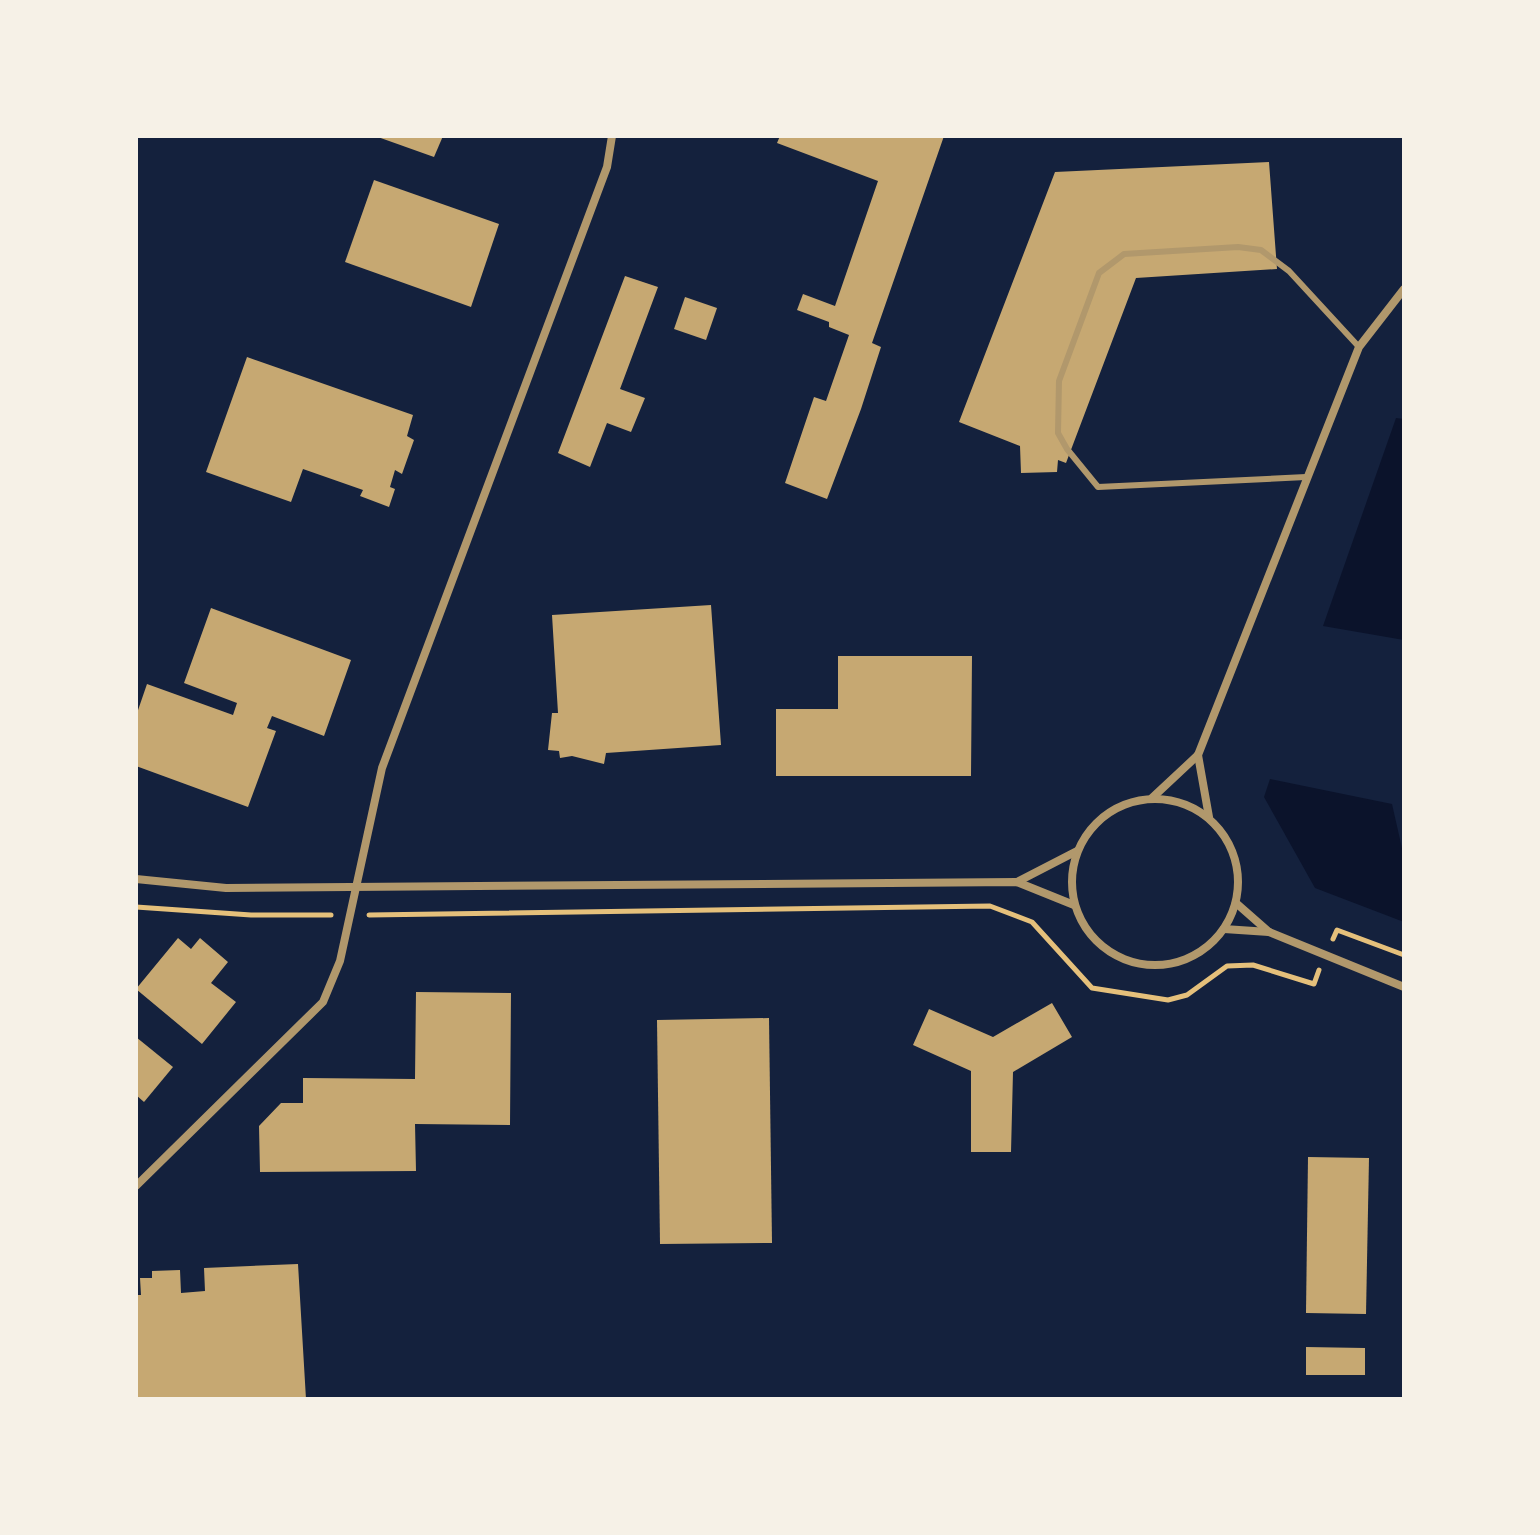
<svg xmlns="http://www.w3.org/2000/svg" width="1540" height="1535" viewBox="0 0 1540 1535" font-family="Lato,sans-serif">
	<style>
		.water { fill: #0b132b }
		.building { fill: #c6a872 }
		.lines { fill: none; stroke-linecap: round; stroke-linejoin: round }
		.path { stroke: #e5c07b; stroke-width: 5 }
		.service { stroke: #b1986c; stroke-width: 6 }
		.minor { stroke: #b1986c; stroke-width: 8 }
	</style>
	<rect width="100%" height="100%" fill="#14213d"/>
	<g class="water">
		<path d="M1396 418 1404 419V640L1323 626Z"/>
		<path d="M1270 779 1392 804 1404 857V922L1315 888 1264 797Z"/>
	</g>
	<g class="building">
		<path d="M375 136H443L434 157Z"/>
		<path d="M780 136H944L872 343 881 347 861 409 827 499 785 483 814 397 826 401 849 335 829 327V322L797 310 803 294 835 306 878 181 777 143Z"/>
		<path d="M1269 162 1277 269 1136 278 1066 463 1058 460 1057 472 1021 473 1020 446 959 422 1055 172Z"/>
		<path d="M374 180 499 224 471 307 345 262Z"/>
		<path d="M625 276 658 287 620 389 645 398 631 432 607 423 590 467 558 453Z"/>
		<path d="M685 297 717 308 706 340 674 329Z"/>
		<path d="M247 357 413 415 407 436 414 440 402 474 395 470 390 487 395 489 389 507 360 496 363 490 303 469 291 502 206 472Z"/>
		<path d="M711 605 721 745 606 753 604 764 572 756 560 758 559 751 548 750 552 713H558L552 615Z"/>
		<path d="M211 608 351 660 324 736 272 716 267 728 276 731 248 807 136 766V716L147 684 233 715 237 703 184 683Z"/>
		<path d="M838 656H972L971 776H776V709H838Z"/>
		<path d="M178 938 191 949 200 938 228 962 211 983 236 1002 202 1044 136 989Z"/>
		<path d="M416 992 511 993 510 1125 415 1124 416 1171 260 1172 259 1126 281 1103H303V1078L415 1079Z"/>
		<path d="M1052 1003 1072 1037 1013 1072 1011 1152H971V1071L913 1045 929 1009 993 1037Z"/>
		<path d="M769 1018 772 1243 660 1244 657 1020Z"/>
		<path d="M136 1037 173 1067 144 1102 136 1095Z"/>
		<path d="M1308 1157 1369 1158 1366 1314 1306 1313Z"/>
		<path d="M298 1264 306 1399H136V1295H141L140 1278H152V1271L180 1270 181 1293 205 1291 204 1268Z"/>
		<path d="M1306 1347 1365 1348V1375H1306Z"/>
	</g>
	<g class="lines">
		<g class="path">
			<path d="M136 907 251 915H331"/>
			<path d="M369 915 990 906 1032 922 1092 988 1168 1000 1187 995 1227 966 1253 965 1314 984 1319 970"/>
			<path d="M1333 939 1337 930 1404 955"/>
		</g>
		<path class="service" d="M1306 477 1098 487 1067 449 1058 433 1059 381 1099 273 1124 254 1238 247 1261 250 1289 271 1359 347"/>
		<g class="minor">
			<path d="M1198 755 1209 817"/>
			<path d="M1152 798 1198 755 1359 347 1404 289"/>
			<circle cx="1155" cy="882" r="83"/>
			<path d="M136 879 226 888 1017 882 1074 905"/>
			<path d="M1017 882 1077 851"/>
			<path d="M1236 903 1269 932 1404 987"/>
			<path d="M1224 929 1269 932"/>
			<path d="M136 1186 323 1002 340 961 382 768 607 167 612 136"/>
		</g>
	</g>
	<rect width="1540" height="1535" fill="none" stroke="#f6f1e7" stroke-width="276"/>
</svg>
